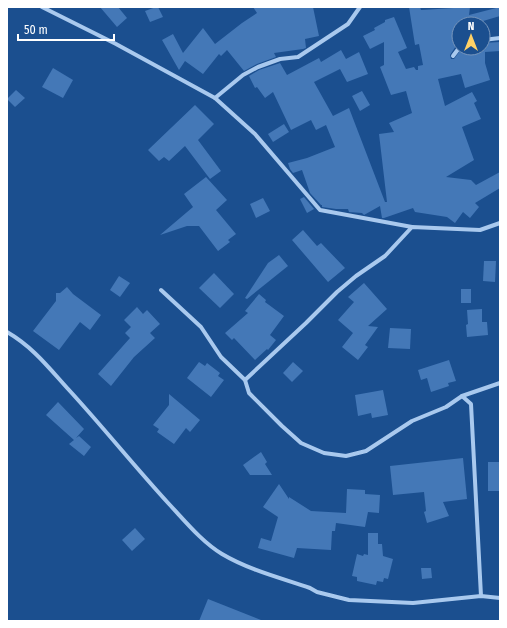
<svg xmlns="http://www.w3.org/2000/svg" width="507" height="628" viewBox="0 0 507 628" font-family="'Fira Sans Condensed',sans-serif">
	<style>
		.building { fill: #4478b7 }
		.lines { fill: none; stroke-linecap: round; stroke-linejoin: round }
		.street { stroke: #a9c9ee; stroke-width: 4 }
	</style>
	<rect width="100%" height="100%" fill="#1b4f8f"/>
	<g class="building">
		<path d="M100 7H118L127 18 117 27Z"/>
		<path d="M156 7H158L163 17 150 22 145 11Z"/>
		<path d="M253 7H313L319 36 305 39 306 48 303 49 274 53 276 57 257 64 244 71 227 50 221 56 219 54 203 74 185 61 179 70 162 40 173 34 183 53 203 28 215 44 242 23 257 13Z"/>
		<path d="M409 7H420L421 10 470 7 469 15 500 7V16L473 24H459V45L456 46 450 55 451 59H454L462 48H483V43L500 42V51L485 52V63L490 80 465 88 461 74 438 79 445 106 472 92 477 101 474 103 481 119 462 127 474 160 446 177 471 180 476 185 500 172V188L475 203 479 207 470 218 463 212 455 223 447 217 415 212 413 208 384 218H382L380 206 364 215 362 213 349 212 348 209H336L322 207V205H321L310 193 302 170 293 173 290 169 288 163 307 158 335 147 326 125 316 130 311 120 291 130 273 92 265 98 257 87 255 88 249 76 259 70 280 63 287 75 319 58 321 62 341 50 346 59 359 52 368 74 347 82 340 69 314 82 333 116 349 108 385 202H387L379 134 394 132 389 123 412 113 406 91 391 95 380 67 384 65V42L370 49 363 36 375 30 374 28 385 22V20L394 17 407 48 398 52 406 69 414 67 416 70H418V66L423 65 419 44 415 45Z"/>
		<path d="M53 68 73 80 63 98 42 87Z"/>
		<path d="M16 90 25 98 15 107 7 99Z"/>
		<path d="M362 91 370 105 360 111 352 96Z"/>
		<path d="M195 105 214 124 198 140 221 171 210 179 185 146 169 161 164 157 159 161 148 150Z"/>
		<path d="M284 124 289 132 273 142 268 134Z"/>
		<path d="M206 177 227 200 216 210 236 234 228 240 230 242 218 251 199 226H187L160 235 193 207 184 194Z"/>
		<path d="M304 197 314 209 307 213 300 199Z"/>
		<path d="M263 198 270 211 256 218 250 204Z"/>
		<path d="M303 230 317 246 321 243 345 268 328 282 292 240Z"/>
		<path d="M279 255 288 266 247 299 245 298 268 263Z"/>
		<path d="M484 261H496L495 282 483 281Z"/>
		<path d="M214 273 234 294 220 308 199 288Z"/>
		<path d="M119 276 130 283 120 297 110 290Z"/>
		<path d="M364 283 387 309 368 326 378 327 365 345 368 347 358 360 342 347 353 333 338 320 354 302 348 297Z"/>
		<path d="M67 287 73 294 101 315 90 330 80 322 59 350 33 331 56 301V293H60Z"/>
		<rect x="461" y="289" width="10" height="14"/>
		<path d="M259 294 266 300 265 302 284 316 270 335 276 340 268 350 267 349 255 360 234 338 232 340 225 333 248 313 245 311Z"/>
		<path d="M137 307 143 314 147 310 160 324 150 333 155 338 134 357 111 386 98 374 130 338 125 333 131 327 124 320Z"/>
		<path d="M482 309V322H487L488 335 467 337 466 325 468 324 467 310Z"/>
		<path d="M390 328 411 329 410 349 388 348Z"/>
		<path d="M449 360 456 381 448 383 449 386 431 392 427 378 421 380 418 370Z"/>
		<path d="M199 362 205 366 207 363 220 373 218 376 224 380 211 397 187 378Z"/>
		<path d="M293 362 303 371 292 382 283 373Z"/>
		<path d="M383 390 388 415 372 418 371 413 358 416 355 395Z"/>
		<path d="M169 394 200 420 190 432 186 428 174 444 157 432 159 429 153 425 169 405Z"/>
		<path d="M58 402 84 429 76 438 79 436 91 447 84 456 69 444 74 440 46 415Z"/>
		<path d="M261 452 267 462 265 464 272 475H250L243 465Z"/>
		<path d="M463 458 467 499 443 502 449 516 427 523 424 512 426 511 424 492 393 495 390 466Z"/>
		<rect x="488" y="462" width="12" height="29"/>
		<path d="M279 484 289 499V497L311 511 346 513 347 489 365 490V494L380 495 379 513 368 512 365 527 336 523 335 531H332L331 550 297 548 294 558 258 548 261 538 271 541 278 517 263 507Z"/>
		<path d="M135 528 145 539 132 551 122 540Z"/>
		<path d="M368 533H378V544H382L383 556 393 559 388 579 384 578 383 582 377 581 376 585 357 581V577L352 576 357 554 363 556 364 554 368 555Z"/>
		<path d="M421 568H431L432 578 422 579Z"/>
		<path d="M208 599 261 620V621H199Z"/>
	</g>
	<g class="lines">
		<g class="street">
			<path d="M42 7 116 44 215 98 255 134 320 210 412 227"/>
			<path d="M483 40 500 38"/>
			<path d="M453 56 459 48"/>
			<path d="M215 98 243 75 258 67 280 59 298 57 348 24 360 7"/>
			<path d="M161 290 201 327 221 357 245 380 249 393 282 426 301 443 324 453 346 456 366 451 412 421 446 407 462 396 500 383"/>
			<path d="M7 332C33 347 49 368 69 390 103 427 135 467 169 504 185 521 202 542 222 554 249 570 281 578 310 588L317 592 349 600 413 603 481 596 500 598"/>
			<path d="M245 380 306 323 337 292 356 276 385 256 412 227 480 230 500 223"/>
			<path d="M462 396 471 404 481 596"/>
		</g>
	</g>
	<rect width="507" height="628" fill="none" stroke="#ffffff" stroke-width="16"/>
	<g transform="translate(471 36)"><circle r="19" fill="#1b4f8f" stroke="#7695bc"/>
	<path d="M0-3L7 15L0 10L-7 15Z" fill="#ffd166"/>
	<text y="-6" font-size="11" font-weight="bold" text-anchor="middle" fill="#ffffff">N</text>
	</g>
	<path d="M18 34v6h96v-6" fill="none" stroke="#ffffff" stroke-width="2"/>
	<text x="24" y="34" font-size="12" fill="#ffffff" stroke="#1b4f8f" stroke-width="3" paint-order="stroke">50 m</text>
</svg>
